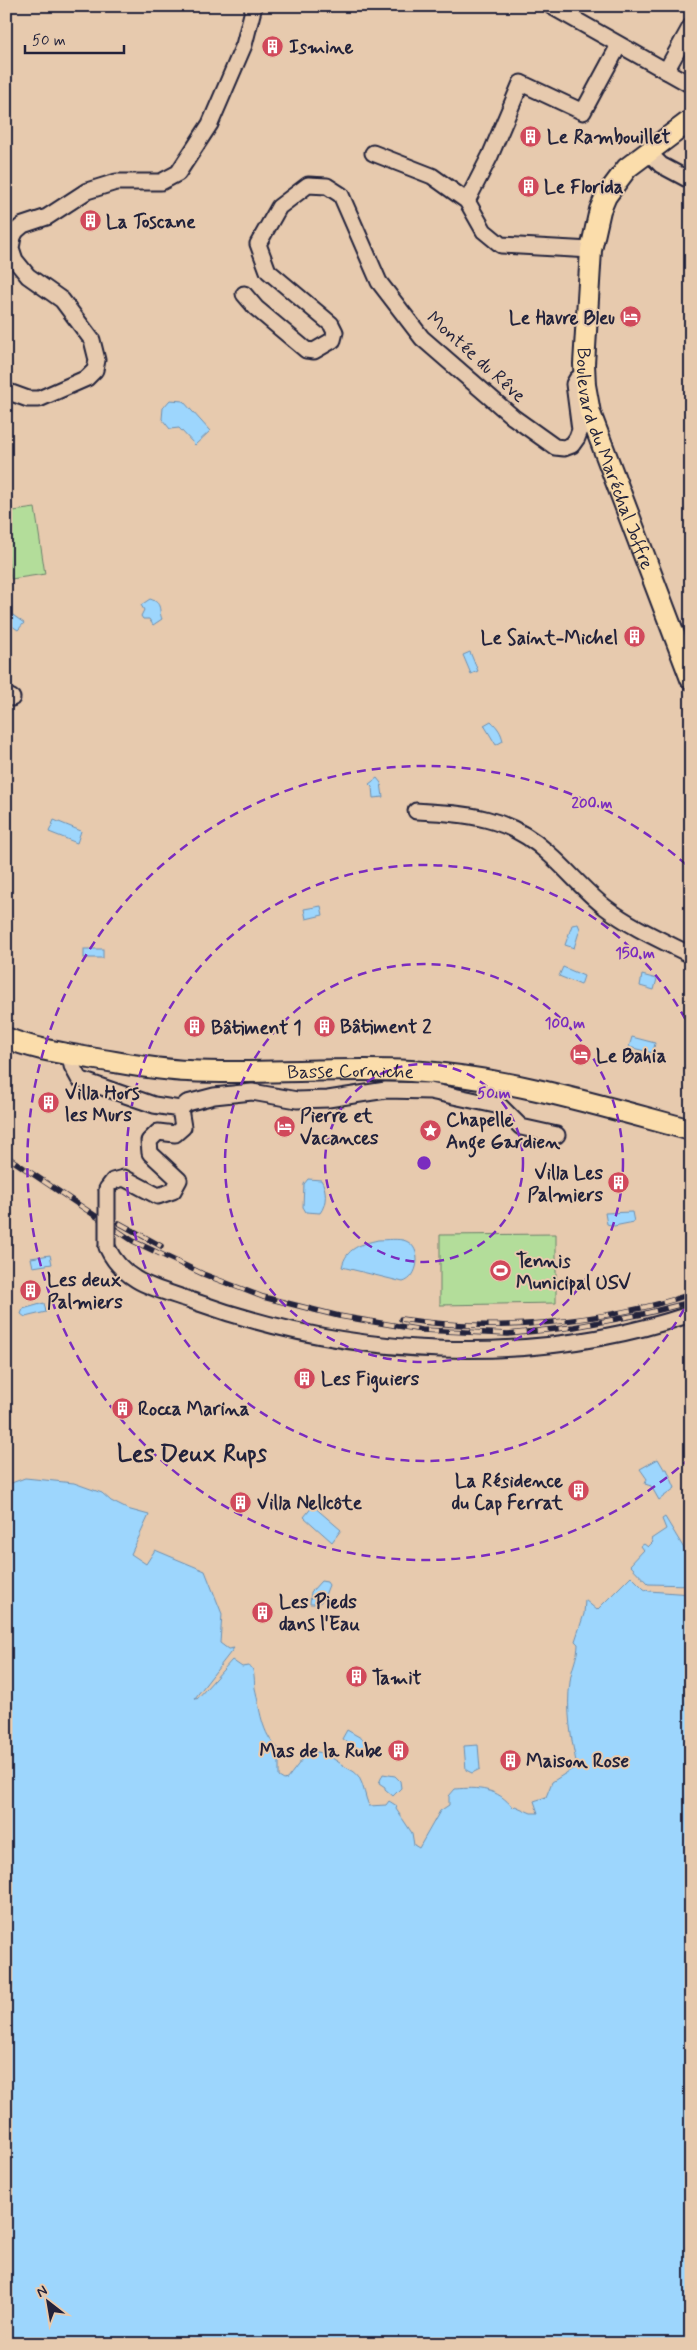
<svg xmlns="http://www.w3.org/2000/svg" width="697" height="2350" viewBox="0 0 697 2350" font-family="Mynerve,sans-serif">
	<style>
		.green { fill: #b3dd9a; stroke: #6a806a }
		.water { fill: #9dd6fd; stroke: #6c8eaf }
		.lines { fill: none; stroke-linecap: round; stroke-linejoin: round }
		.minor-casing { stroke: #22223b; stroke-width: 19 }
		.major-casing { stroke: #22223b; stroke-width: 24 }
		.minor { stroke: #e7caae; stroke-width: 15 }
		.major { stroke: #fbddab; stroke-width: 20 }
		.rail-casing { stroke: #22223b; stroke-width: 5.5 }
		.rail { stroke: #e7caae; stroke-width: 4; stroke-dasharray: 11; stroke-linecap: butt }
		.minor-bridge-casing { stroke: #22223b; stroke-width: 19; stroke-linecap: butt }
		.minor-bridge { stroke: #e7caae; stroke-width: 15 }
		.ring { fill: none; stroke: #7b2cbf; stroke-width: 2.5; stroke-dasharray: 9 6 }
		.labels { text-anchor: middle; stroke-width: 4; stroke-linejoin: round; paint-order: stroke }
		.poi-label { font-size: 19px; font-weight: bold; fill: #22223b; stroke: #e7caae; text-anchor: start }
		.street-label { font-size: 19px; fill: #22223b; stroke: #e7caae }
		.district-label { font-size: 24px; font-weight: bold; fill: #22223b; stroke: #e7caae }
		.centre { fill: #7b2cbf; stroke: #e7caae; stroke-width: 2.5 }
		.ring-label { font-size: 15px; text-anchor: middle; font-weight: bold; fill: #7b2cbf; stroke: #e7caae; stroke-width: 4; stroke-linejoin: round; paint-order: stroke }
	</style>
	<rect width="100%" height="100%" fill="#e7caae"/>
	<filter id="ink" filterUnits="userSpaceOnUse"><feTurbulence type="fractalNoise" baseFrequency=".02" numOctaves="2"/><feDisplacementMap in="SourceGraphic" scale="10" xChannelSelector="R" yChannelSelector="G"/><feConvolveMatrix kernelMatrix="1 2 1 2 8 2 1 2 1" color-interpolation-filters="sRGB"/></filter>
	<g filter="url(#ink)">
		<g class="green">
			<path d="M35 508 45 574 11 579 6 543V512Z"/>
			<path d="M556 1234V1303L440 1305V1235Z"/>
		</g>
		<g class="water">
			<path d="M170 400 183 401 210 431 195 445 179 428 170 429 162 419 163 408Z"/>
			<path d="M150 599C163 603 158 610 162 619L153 625 149 619H143L141 616 144 610 141 605Z"/>
			<path d="M10 613 24 623 18 630 6 622V614Z"/>
			<path d="M470 652 478 671 471 674 463 655Z"/>
			<path d="M491 721C498 728 501 732 503 741L496 745 484 725Z"/>
			<path d="M377 778 381 783 383 797 373 798 372 787 369 784Z"/>
			<path d="M54 820 81 831 77 843 49 832Z"/>
			<path d="M321 906 323 915 306 919 304 909Z"/>
			<path d="M578 924 580 929 574 948 565 945 572 925Z"/>
			<rect x="84" y="949" width="19" height="9"/>
			<path d="M563 967 584 976 581 985 559 976Z"/>
			<path d="M642 975 657 979 654 990 640 986Z"/>
			<path d="M632 1037 655 1043 653 1053 629 1047Z"/>
			<path d="M308 1179 321 1180C327 1189 327 1204 320 1213L306 1212 303 1207 304 1184Z"/>
			<path d="M632 1212 634 1222 614 1226 607 1224 605 1213Z"/>
			<path d="M378 1240C386 1240 399 1238 406 1241 423 1248 419 1278 403 1282L342 1267C346 1248 361 1244 378 1240Z"/>
			<path d="M50 1255 52 1264 33 1267 31 1258Z"/>
			<path d="M44 1303 46 1312 25 1317 21 1314 23 1309Z"/>
			<path d="M658 1459 664 1469H667L675 1488 659 1500 651 1486 645 1484 647 1479 640 1469Z"/>
			<path d="M25 1478 74 1483 102 1493 111 1501 127 1509 149 1515 131 1554 146 1564 155 1550 205 1571 222 1614 220 1643 228 1649 234 1648 195 1698 197 1699 232 1660 242 1667 248 1666 252 1668C255 1675 254 1681 255 1688 260 1708 261 1735 279 1749V1777L284 1780 287 1779C310 1750 310 1742 344 1766 350 1770 355 1771 359 1777 364 1786 365 1797 369 1806L386 1805 389 1801 397 1806 396 1809 412 1833 414 1845 419 1848 440 1811 449 1805V1796L455 1789C478 1787 498 1788 513 1808L515 1806 531 1813H538L534 1801 546 1797 552 1782 577 1766C571 1739 566 1710 570 1682 571 1669 578 1657 578 1644L575 1641 584 1614 585 1600 597 1610 631 1576 644 1589 649 1591 691 1594V2344H6V1485Z"/>
			<path d="M313 1506 341 1530 332 1542 304 1517Z"/>
			<path d="M665 1517 691 1560V1585L648 1584 630 1565 644 1550 641 1546 644 1544 648 1547 653 1542 651 1539 666 1529 662 1519Z"/>
			<path d="M321 1581 327 1582 329 1585 323 1600 318 1604H310L311 1592Z"/>
			<path d="M347 1730 368 1742 364 1753 342 1739Z"/>
			<path d="M478 1745 480 1769 472 1773 466 1770 464 1746Z"/>
			<path d="M383 1774 395 1776 400 1781 401 1788 393 1796 385 1789V1787L379 1783Z"/>
		</g>
		<g class="lines">
			<defs>
				<g id="minor">
					<path d="M551 6 691 85"/>
					<path d="M666 71 691 26"/>
					<path d="M648 152 661 165 691 181"/>
					<path d="M373 153 432 176 467 201 484 231 501 245 591 250"/>
					<path d="M467 201 490 156 521 83 583 112 619 45"/>
					<path d="M244 294 256 308 306 350 314 351 333 340 335 332 331 324 268 271 258 244 279 207 308 185 327 186 341 195 379 282 422 338 513 417 555 447 564 448 572 445 577 438 580 430 574 384 577 379 584 374"/>
					<path d="M6 391 28 399H39L87 378 95 370 97 360 92 340 62 300 28 276 15 260 11 248 13 237 16 231 23 225 47 217 87 191 116 182H161L178 173 210 124 244 45 254 6"/>
					<path d="M6 695 12 698"/>
					<path d="M416 811C466 814 508 816 547 852 567 869 583 890 605 907 631 927 661 940 691 955"/>
					<path d="M70 1054 72 1066 79 1079 154 1105 180 1109"/>
					<path d="M180 1109 187 1103 214 1096 252 1092 297 1100 328 1099 386 1090 430 1091 500 1106 521 1127 557 1135"/>
					<path d="M107 1189 113 1181 124 1178 158 1196 173 1191 179 1180 150 1153 149 1141 158 1132 175 1134 183 1127 180 1109"/>
					<path d="M107 1247C124 1284 159 1289 193 1301 350 1358 531 1368 691 1314"/>
				</g>
				<g id="major">
					<path id="s1" d="M691 120 627 168 606 196 600 210 591 250 584 364 585 385 590 413 691 679"/>
					<path id="s2" d="M6 1038C33 1049 62 1053 90 1058 123 1063 155 1070 188 1071 262 1075 336 1067 411 1071 507 1077 598 1105 691 1130"/>
				</g>
			</defs>
			<use href="#minor" class="minor-casing"/>
			<use href="#major" class="major-casing"/>
			<use href="#minor" class="minor"/>
			<use href="#major" class="major"/>
			<defs>
				<g id="rail">
					<path d="M6 1156 133 1241 203 1274 263 1297 339 1316 422 1330 508 1334 574 1327 643 1314 691 1302"/>
					<path d="M119 1223 161 1246"/>
					<path d="M401 1319C491 1333 604 1323 691 1294"/>
				</g>
			</defs>
			<use href="#rail" class="rail-casing"/>
			<use href="#rail" class="rail"/>
			<defs>
				<path id="minor-bridge" d="M107 1189V1247"/>
			</defs>
			<use href="#minor-bridge" class="minor-bridge-casing"/>
			<use href="#minor-bridge" class="minor-bridge"/>
		</g>
	</g>
	<g class="ring">
		<circle cx="424" cy="1163" r="99"/>
		<circle cx="424" cy="1163" r="199"/>
		<path d="M691 1296A298 298 0 1 1 691 1030"/>
		<path d="M690 1458A397 397 0 1 1 690 868"/>
	</g>
	<defs>
		<symbol id="building-disc" viewBox="-11 -11 22 22"><circle r="9.5" fill="#d1495b" stroke="#e7caae"/><path d="M-4-6H4V6H1V3H-1V6H-4ZM-2.5-4.3h1.7v1.8h-1.7ZM.8-4.3h1.7v1.8H.8ZM-2.5-1h1.7V.8h-1.7ZM.8-1h1.7V.8H.8Z" fill="#fff"/></symbol>
		<symbol id="hotel-disc" viewBox="-11 -11 22 22"><circle r="9.5" fill="#d1495b" stroke="#e7caae"/><path d="M-6-4.5h1.5V1H6V5H4.5V3h-9V5H-6ZM-4 0a1.8 1.8 0 1 1 3.6 0ZM.5 0V-2.5h3Q6-2.5 6 0Z" fill="#fff"/></symbol>
		<symbol id="sight-disc" viewBox="-11 -11 22 22"><circle r="9.5" fill="#d1495b" stroke="#e7caae"/><path d="M0-6L1.8-2.2L6-1.7L2.9 1.2L3.7 5.4L0 3.3L-3.7 5.4L-2.9 1.2L-6-1.7L-1.8-2.2Z" fill="#fff"/></symbol>
		<symbol id="stadium-disc" viewBox="-11 -11 22 22"><circle r="9.5" fill="#d1495b" stroke="#e7caae"/><path d="M0-5a6.5 5 0 1 0 0 10a6.5 5 0 1 0 0-10ZM-3.5-1.8h7v3.6h-7Z" fill="#fff"/></symbol>
	</defs>
	<g fill-rule="evenodd">
		<use href="#building-disc" x="260" y="34" width="25" height="25"/>
		<use href="#building-disc" x="518" y="124" width="25" height="25"/>
		<use href="#building-disc" x="516" y="174" width="25" height="25"/>
		<use href="#building-disc" x="78" y="208" width="25" height="25"/>
		<use href="#hotel-disc" x="618" y="304" width="25" height="25"/>
		<use href="#building-disc" x="622" y="624" width="25" height="25"/>
		<use href="#building-disc" x="312" y="1014" width="25" height="25"/>
		<use href="#building-disc" x="182" y="1014" width="25" height="25"/>
		<use href="#hotel-disc" x="568" y="1042" width="25" height="25"/>
		<use href="#building-disc" x="36" y="1090" width="25" height="25"/>
		<use href="#hotel-disc" x="272" y="1114" width="25" height="25"/>
		<use href="#sight-disc" x="418" y="1118" width="25" height="25"/>
		<use href="#building-disc" x="606" y="1170" width="25" height="25"/>
		<use href="#stadium-disc" x="488" y="1258" width="25" height="25"/>
		<use href="#building-disc" x="18" y="1278" width="25" height="25"/>
		<use href="#building-disc" x="292" y="1366" width="25" height="25"/>
		<use href="#building-disc" x="110" y="1396" width="25" height="25"/>
		<use href="#building-disc" x="566" y="1478" width="25" height="25"/>
		<use href="#building-disc" x="228" y="1490" width="25" height="25"/>
		<use href="#building-disc" x="250" y="1600" width="25" height="25"/>
		<use href="#building-disc" x="344" y="1664" width="25" height="25"/>
		<use href="#building-disc" x="386" y="1738" width="25" height="25"/>
		<use href="#building-disc" x="498" y="1748" width="25" height="25"/>
	</g>
	<g class="labels">
		<g class="poi-label">
			<text x="289" y="53">Ismine</text>
			<text x="547" y="143">Le Rambouillet</text>
			<text x="544" y="193">Le Florida</text>
			<text x="106" y="228">La Toscane</text>
			<text x="615" y="324" text-anchor="end">Le Havre Bleu</text>
			<text x="618" y="644" text-anchor="end">Le Saint-Michel</text>
			<text x="340" y="1033">Bâtiment 2</text>
			<text x="211" y="1034">Bâtiment 1</text>
			<text x="596" y="1062">Le Bahia</text>
			<text x="65" y="1099">Villa Hors<tspan x="65" dy="22">les Murs</tspan></text>
			<text x="300" y="1122">Pierre et<tspan x="300" dy="22">Vacances</tspan></text>
			<text x="446" y="1126">Chapelle<tspan x="446" dy="22">Ange Gardien</tspan></text>
			<text x="603" y="1179" text-anchor="end">Villa Les<tspan x="603" dy="22">Palmiers</tspan></text>
			<text x="516" y="1267">Tennis<tspan x="516" dy="22">Municipal USV</tspan></text>
			<text x="47" y="1286">Les deux<tspan x="47" dy="22">Palmiers</tspan></text>
			<text x="321" y="1385">Les Figuiers</text>
			<text x="138" y="1415">Rocca Marina</text>
			<text x="563" y="1487" text-anchor="end">La Résidence<tspan x="563" dy="22">du Cap Ferrat</tspan></text>
			<text x="257" y="1509">Villa Nellcôte</text>
			<text x="279" y="1608">Les Pieds<tspan x="279" dy="22">dans l'Eau</tspan></text>
			<text x="372" y="1684">Tamit</text>
			<text x="382" y="1757" text-anchor="end">Mas de la Rube</text>
			<text x="526" y="1767">Maison Rose</text>
		</g>
		<g class="street-label">
			<text transform="translate(477 356) rotate(42)" y="7">Montée du Rêve</text>
			<text dy="7" stroke="none"><textPath href="#s1" startOffset="385">Boulevard du Maréchal Joffre</textPath></text>
			<text dy="7" stroke="none"><textPath href="#s2" startOffset="348">Basse Corniche</textPath></text>
		</g>
		<g class="district-label">
			<text x="192" y="1461">Les Deux Rups</text>
		</g>
	</g>
	<circle cx="424" cy="1163" r="8" class="centre"/>
	<g class="ring-label">
		<text x="592" y="808">200 m</text>
		<text x="635" y="958">150 m</text>
		<text x="565" y="1028">100 m</text>
		<text x="494" y="1098">50 m</text>
	</g>
	<rect width="697" height="2350" fill="none" stroke="#e7caae" stroke-width="25"/>
	<rect x="12" y="12" width="672" height="2325" fill="none" stroke="#22223b" stroke-width="2" filter="url(#ink)"/>
	<g transform="translate(48 2302) rotate(329)" stroke="#e7caae" stroke-width="4" paint-order="stroke">
	<path d="M0-4L9 19L0 12L-9 19Z" fill="#22223b"/>
	<text y="-8" font-size="14" font-weight="bold" text-anchor="middle" fill="#22223b">N</text>
	</g>
	<path d="M25 45v8h99v-8" fill="none" stroke="#22223b" stroke-width="2.5"/>
	<text x="32" y="45" font-size="15" fill="#22223b" stroke="#e7caae" stroke-width="4" paint-order="stroke">50 m</text>
</svg>
